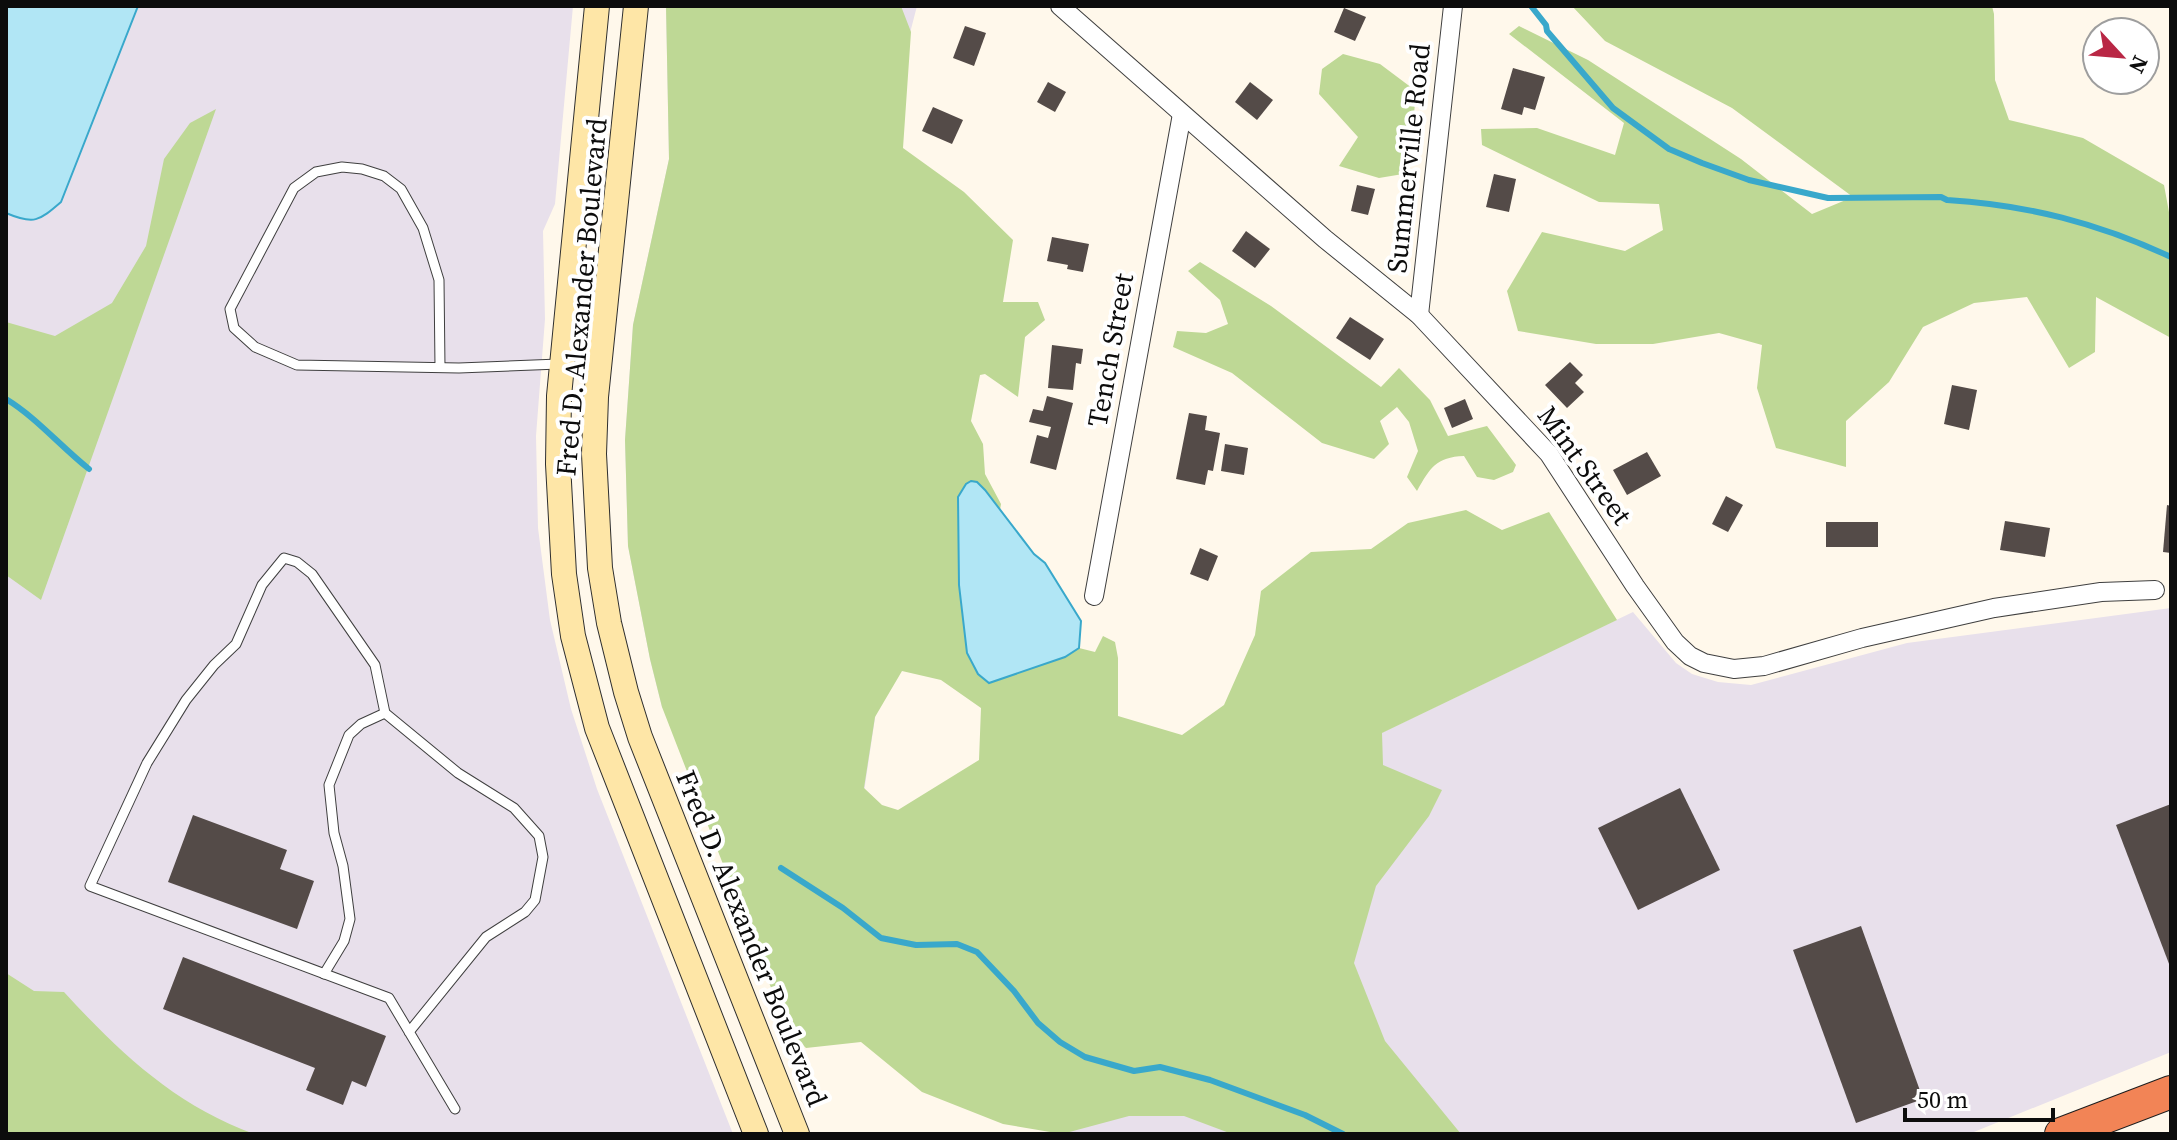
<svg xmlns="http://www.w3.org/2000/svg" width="2177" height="1140" viewBox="0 0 2177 1140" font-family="'Source Serif 4',serif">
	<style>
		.industrial { fill: #e8e0eb }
		.forest { fill: #bed895; fill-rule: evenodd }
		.water { fill: #b1e6f5; stroke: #39a8cb; stroke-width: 2 }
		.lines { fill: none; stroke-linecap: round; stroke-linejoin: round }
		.stream { stroke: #39a8cb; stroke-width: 6 }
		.building { fill: #544b48 }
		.lane-casing { stroke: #3f3f3f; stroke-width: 11 }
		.street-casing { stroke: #3f3f3f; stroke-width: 20 }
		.secondary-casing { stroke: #2e2e2e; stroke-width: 26 }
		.highway-casing { stroke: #1d1d1d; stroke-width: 34 }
		.lane { stroke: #fff; stroke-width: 9 }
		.street { stroke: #fff; stroke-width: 18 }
		.secondary { stroke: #fee6a7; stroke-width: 24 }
		.highway { stroke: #f28456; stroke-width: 32 }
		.labels { text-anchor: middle; stroke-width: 8; stroke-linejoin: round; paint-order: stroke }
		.street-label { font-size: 28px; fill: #0c0c0c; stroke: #fff }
	</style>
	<rect width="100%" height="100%" fill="#fff8eb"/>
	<g class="industrial">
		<path d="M6 6H573L555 204 543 231 545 319 536 436 538 528 550 620 571 709 597 789 733 1134H6Z"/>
		<path d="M666 6H917L838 311 930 349 850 886 1146 846 1633 612 1676 663 1692 674 1718 682 1751 685 1907 643 2171 608V1052L1969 1134H1063L831 1003 662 707 650 659 628 546 625 440 633 325 669 159Z"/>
	</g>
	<g class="forest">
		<path d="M666 6H901L911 32 903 148 964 192 1013 240 1003 302H1038L1045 320 1025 337 1018 397 985 374 980 375 971 421 983 444 985 474 1001 504 1000 510 977 482 972 481 1065 657 1079 648 1095 652 1103 636 1115 642 1118 658V716L1182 735 1224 705 1255 635 1261 591 1311 552 1371 549 1408 523 1466 510 1502 530 1549 512 1617 620 1382 733 1383 765 1442 790 1429 816 1376 886 1354 963 1385 1041 1461 1134H1232L1184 1116H1129L1062 1134 1003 1124 922 1092 861 1042 806 1048 787 1029 662 707 650 659 628 546 625 440 633 325 669 159ZM902 671 941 680 981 708 979 760 898 810 882 805 864 788 875 717Z"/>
		<path d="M1572 6H1992L1994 14 1995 80 2009 120 2083 138 2164 185 2171 223V338L2096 297 2095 352 2069 368 2027 297 1974 303 1923 327 1889 382 1846 421V467L1776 448 1757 388 1762 345 1719 333 1653 344H1596L1518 331 1507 291 1542 232 1625 251 1663 230 1659 204 1599 202 1482 145 1481 129 1537 128 1615 155 1624 123 1509 34 1519 26 1588 60 1741 159 1812 214 1853 197 1732 108 1605 41Z"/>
		<path d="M1343 54 1380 64 1416 91 1409 173 1379 178 1339 166 1358 137 1319 94 1322 69Z"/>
		<path d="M216 109 41 600 6 575V322L55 336 112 303 146 246 164 159 190 123Z"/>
		<path d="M1200 262 1271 306 1381 387 1399 368 1430 400 1448 436 1487 426 1516 465 1513 472 1494 480 1477 477 1464 456C1436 457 1430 468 1417 491L1407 477 1418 451 1409 422 1397 407 1380 421 1389 444 1374 459 1322 443 1232 373 1173 347 1177 331 1206 333 1228 324 1220 300 1188 271Z"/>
		<path d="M6 973 34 991 64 992C120 1053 175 1105 254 1134H6Z"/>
	</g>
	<g class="water">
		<path d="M6 6H138L61 202C39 221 34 225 6 213Z"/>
		<path d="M971 481 977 482 985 490 1034 554 1045 563 1081 621 1079 648 1065 657 989 683 978 674 967 653 959 585 958 497 966 484Z"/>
	</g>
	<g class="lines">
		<g class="stream">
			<path d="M1531 6 1546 25 1547 31 1613 108 1669 149 1702 163 1749 180 1828 198 1941 197 1947 200C2028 205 2098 223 2171 257"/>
			<path d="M6 399C37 418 60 446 89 469"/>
			<path d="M781 868 843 908 881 938 916 945 957 944 977 952 1014 991 1038 1023 1060 1042 1085 1057 1134 1071 1160 1067 1210 1080 1305 1115 1343 1134"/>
		</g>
	</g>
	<g class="building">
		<path d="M1344 8 1366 17 1355 41 1334 32Z"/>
		<path d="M965 26 986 33 974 66 953 58Z"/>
		<path d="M1513 68 1545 77 1535 110 1524 107 1522 115 1501 109Z"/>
		<path d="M1048 82 1066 92 1055 112 1037 102Z"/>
		<path d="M1250 82 1273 100 1257 120 1235 102Z"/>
		<path d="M933 107 963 120 952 144 922 131Z"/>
		<path d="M1494 174 1516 179 1509 212 1486 207Z"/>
		<path d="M1357 185 1375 189 1368 215 1351 211Z"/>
		<path d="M1246 231 1270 249 1255 268 1232 251Z"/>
		<path d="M1052 237 1089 244 1083 272 1067 269 1068 265 1047 261Z"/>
		<path d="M1350 317 1384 339 1370 360 1336 338Z"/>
		<path d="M1052 345 1083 349 1081 364 1076 363 1073 390 1048 388Z"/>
		<path d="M1570 362 1583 375 1575 383 1584 392 1567 408 1545 385Z"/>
		<path d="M1952 385 1977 390 1969 430 1944 424Z"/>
		<path d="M1047 396 1073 403 1056 470 1030 463 1037 435 1048 438 1051 427 1029 422 1033 409 1043 411Z"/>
		<path d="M1465 399 1473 419 1452 428 1444 408Z"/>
		<path d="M1189 413 1207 416 1205 430 1220 433 1213 471 1208 470 1205 485 1176 479Z"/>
		<path d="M1225 444 1248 448 1244 475 1221 471Z"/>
		<path d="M1647 452 1661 476 1627 495 1613 470Z"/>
		<path d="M1726 496 1743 505 1728 532 1712 524Z"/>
		<path d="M2167 505 2171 506V553L2163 552Z"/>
		<path d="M2005 521 2050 528 2045 557 2000 550Z"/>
		<rect x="1826" y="522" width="52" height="25"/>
		<path d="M1200 548 1218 556 1208 581 1190 574Z"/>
		<path d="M1680 788 1720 870 1638 910 1598 828Z"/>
		<path d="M2171 804V969L2116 825Z"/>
		<path d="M193 815 287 850 280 869 314 881 297 929 168 882Z"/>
		<path d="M1861 926 1923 1099 1856 1123 1793 950Z"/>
		<path d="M183 957 386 1036 366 1087 352 1081 343 1105 306 1090 315 1068 163 1009Z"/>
	</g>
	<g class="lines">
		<defs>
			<g id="lane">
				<path d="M440 367 439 280 423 228 401 189 384 176 362 169 342 167 316 172 294 188 230 309 234 328 255 347 297 365 459 368 559 364"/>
				<path d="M324 974 344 941 350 919 343 866 334 833 329 785 349 735 361 724 385 713"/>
				<path d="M409 1032 486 937 525 912 535 900 543 857 539 836 514 808 458 773 385 713 375 665 312 574 297 562 284 558 262 585 236 644 214 665 186 700 147 763 90 886 389 998 455 1109"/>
			</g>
			<g id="street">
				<path d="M1060 6 1325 239 1419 315 1549 454 1635 586 1675 642 1690 656 1704 663 1734 669 1764 666 1862 638 1994 608 2101 592 2155 590"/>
				<path d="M1419 315 1453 6"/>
				<path d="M1094 596 1182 114"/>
			</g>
			<g id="secondary">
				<path d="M597 6 559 396 558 464 564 574 573 636 597 728 756 1134"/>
				<path d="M636 6 596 397 594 454 600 568 609 623 626 692 640 737 797 1134"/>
			</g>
			<path id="highway" d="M2061 1134 2171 1092"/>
		</defs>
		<use href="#lane" class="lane-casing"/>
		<use href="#street" class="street-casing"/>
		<use href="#secondary" class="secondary-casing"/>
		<use href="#highway" class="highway-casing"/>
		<use href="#lane" class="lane"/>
		<use href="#street" class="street"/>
		<use href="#secondary" class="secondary"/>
		<use href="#highway" class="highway"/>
	</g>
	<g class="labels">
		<g class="street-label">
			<text transform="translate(1408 158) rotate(-84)" y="10">Summerville Road</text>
			<text transform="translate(581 297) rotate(-85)" y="10">Fred D. Alexander Boulevard</text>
			<text transform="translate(1110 350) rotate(-80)" y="10">Tench Street</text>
			<text transform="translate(1585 465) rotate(54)" y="10">Mint Street</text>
			<text transform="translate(752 938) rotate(68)" y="10">Fred D. Alexander Boulevard</text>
		</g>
	</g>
	<rect width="2177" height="1140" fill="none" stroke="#0c0c0c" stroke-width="16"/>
	<g transform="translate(2121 56) rotate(116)"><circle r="38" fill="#ffffff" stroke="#9e9e9e" stroke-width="2"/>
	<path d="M0-6L14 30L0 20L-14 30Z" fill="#b92745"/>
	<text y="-12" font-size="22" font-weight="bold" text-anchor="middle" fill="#0c0c0c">N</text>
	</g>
	<path d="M1905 1108v12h148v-12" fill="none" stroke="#0c0c0c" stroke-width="4"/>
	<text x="1917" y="1108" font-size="24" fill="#0c0c0c" stroke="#ffffff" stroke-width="6" paint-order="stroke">50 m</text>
</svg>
